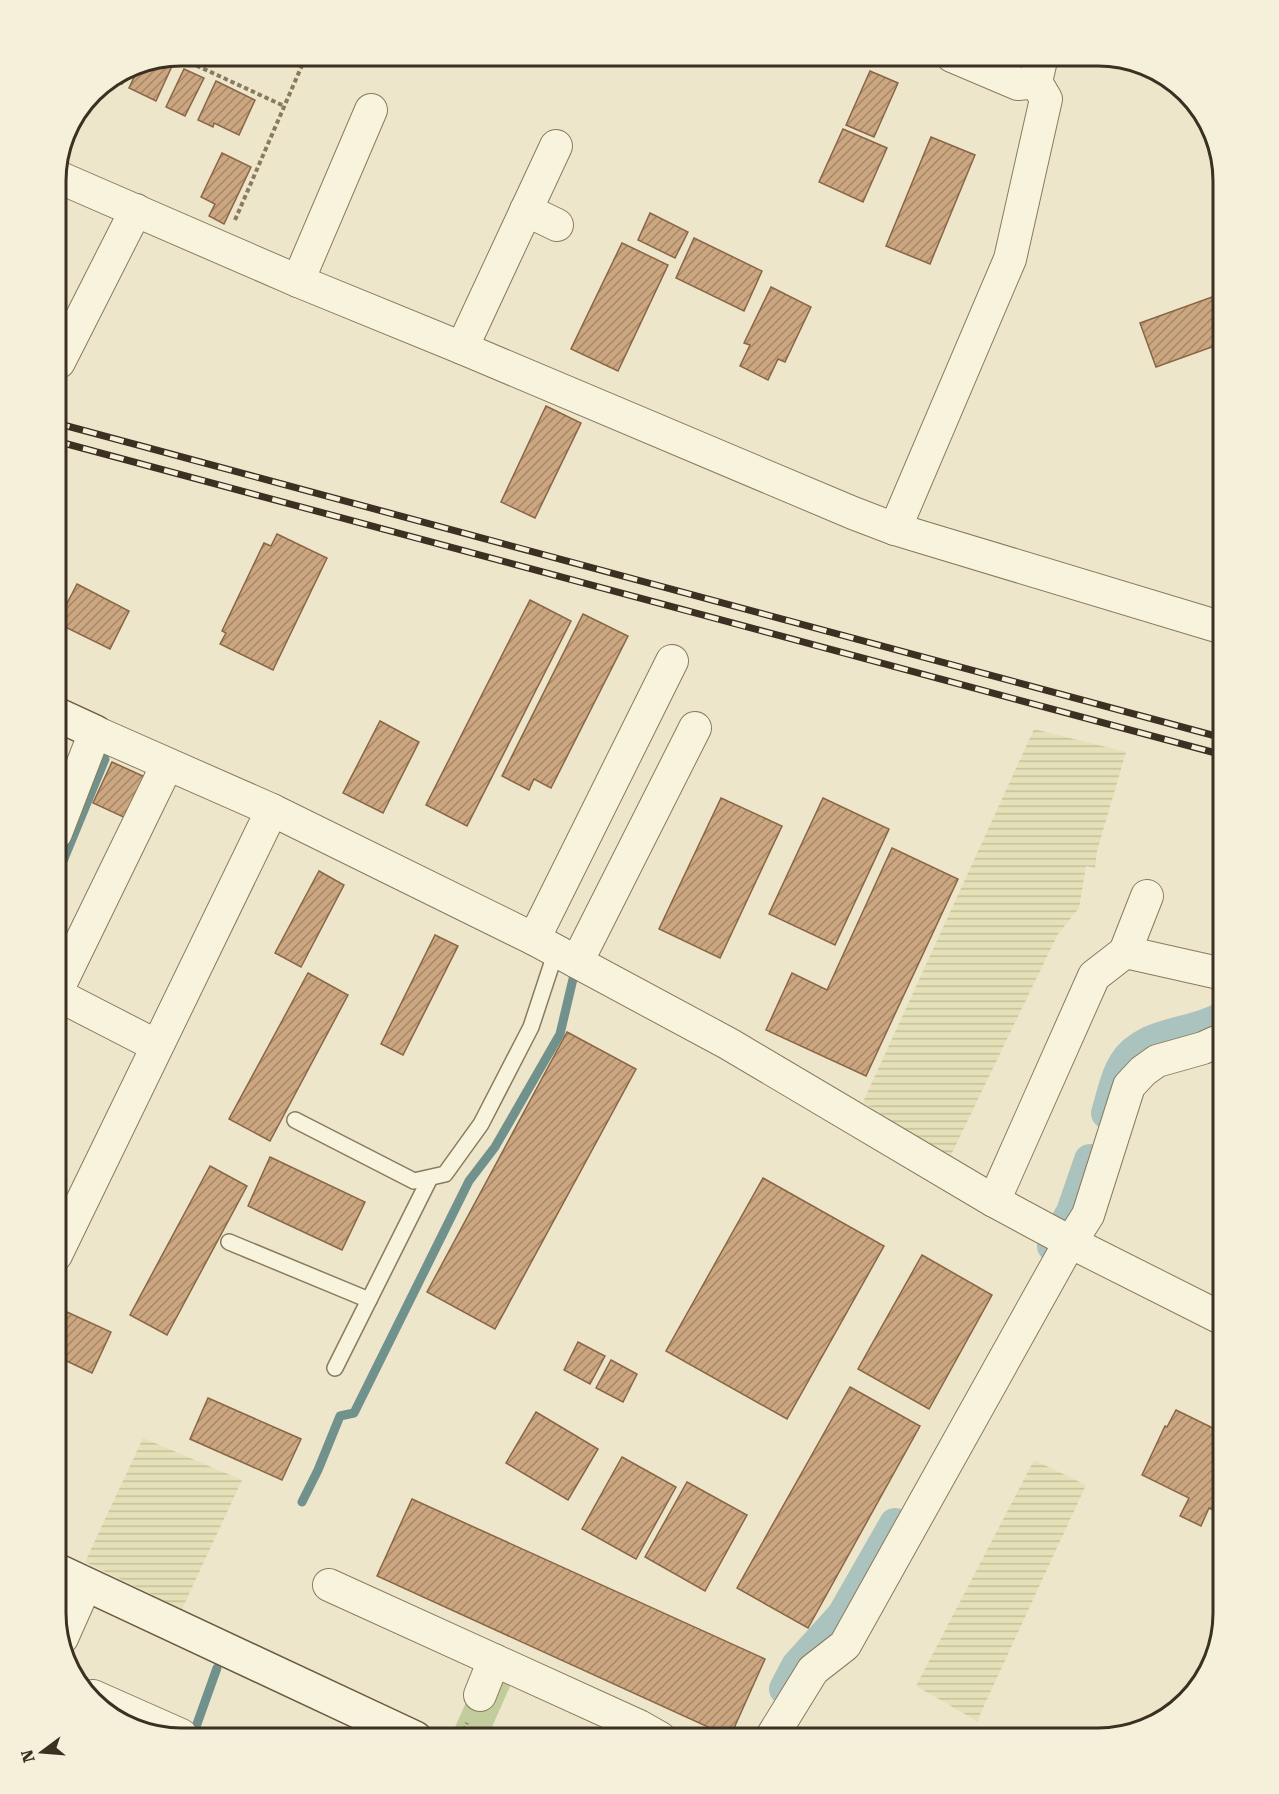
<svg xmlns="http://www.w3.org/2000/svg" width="1279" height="1794" viewBox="0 0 1279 1794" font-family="'Roboto Serif',serif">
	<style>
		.farmland { fill: url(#farmland-rules) }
		.green { fill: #c3cc9d }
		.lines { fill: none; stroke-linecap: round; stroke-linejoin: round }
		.stream { stroke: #71918c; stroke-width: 9 }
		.canal { stroke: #aac3be; stroke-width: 32 }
		.building { fill: url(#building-hatch); stroke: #896645; stroke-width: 1.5 }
		.lane-casing { stroke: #8a7a5e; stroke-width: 18 }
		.street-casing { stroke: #8a7a5e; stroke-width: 34 }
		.secondary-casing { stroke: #6c5b41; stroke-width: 36 }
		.path { stroke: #8a7a5e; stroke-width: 4; stroke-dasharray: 4.5 3; stroke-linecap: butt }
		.lane { stroke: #f8f3dd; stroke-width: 15 }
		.street { stroke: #f8f3dd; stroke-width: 32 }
		.secondary { stroke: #f8f3dd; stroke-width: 33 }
		.rail-casing { stroke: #3b3021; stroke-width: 7 }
		.rail { stroke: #f5f0d9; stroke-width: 4.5; stroke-dasharray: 14; stroke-linecap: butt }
		.rim { fill: none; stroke: #3b3021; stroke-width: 3 }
	</style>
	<defs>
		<pattern id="farmland-rules" width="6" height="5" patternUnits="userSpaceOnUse" patternTransform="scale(1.5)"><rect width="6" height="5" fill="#e4e0b7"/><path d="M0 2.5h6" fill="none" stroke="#c4c09d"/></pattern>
		<pattern id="building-hatch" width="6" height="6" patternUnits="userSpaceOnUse" patternTransform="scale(1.5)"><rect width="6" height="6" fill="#cba681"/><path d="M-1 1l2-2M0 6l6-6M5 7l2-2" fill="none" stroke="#a68869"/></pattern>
	</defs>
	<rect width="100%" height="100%" fill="#eee6ca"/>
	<g class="farmland">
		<path d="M1034 729 1126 752 1097 851 1095 868 1086 866 1079 908 1058 934 949 1159 863 1102Z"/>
		<path d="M143 1438 242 1480 182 1609 85 1562Z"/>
		<path d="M1034 1460 1086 1485 977 1721 916 1686Z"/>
	</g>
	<path class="green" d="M506 1680 512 1682 487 1738H462L452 1734 471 1691Z"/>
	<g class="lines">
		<g class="stream">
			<path d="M56 878 105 759"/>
			<path d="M302 1502 318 1470 340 1416 354 1413 469 1181 495 1147 560 1034 573 979"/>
			<path d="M192 1738 217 1668"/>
		</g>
		<g class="canal">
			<path d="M1107 1113C1112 1098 1115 1078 1124 1064 1143 1031 1194 1035 1223 1017"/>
			<path d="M1053 1246 1072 1212 1090 1160"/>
			<path d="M785 1689 797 1666 843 1615 895 1524"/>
		</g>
	</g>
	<g class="building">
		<path d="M159 60 172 66 156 101 129 88 141 63Z"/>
		<path d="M130 67 122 84 111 79Z"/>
		<path d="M184 69 204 78 185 116 166 107Z"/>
		<path d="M870 71 898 83 874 137 846 125Z"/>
		<path d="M216 81 255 100 239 135 214 123 213 127 198 120Z"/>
		<path d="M843 129 887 148 863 202 819 182Z"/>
		<path d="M931 137 975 155 930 264 886 246Z"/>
		<path d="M222 153 251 167 224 224 209 216 215 204 201 197Z"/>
		<path d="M650 213 688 232 675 258 638 240Z"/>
		<path d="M694 238 762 271 744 311 676 278Z"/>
		<path d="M622 243 668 265 618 371 571 349Z"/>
		<path d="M771 287 811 307 785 362 778 359 768 380 740 366 750 345 744 343Z"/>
		<path d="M1223 293V343L1156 367 1140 323Z"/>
		<path d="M546 406 581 423 535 518 501 502Z"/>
		<path d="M277 534 327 558 273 670 220 644 226 633 222 631 264 543 271 546Z"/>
		<path d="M77 584 129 611 110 649 57 623Z"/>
		<path d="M530 600 571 621 467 826 426 805Z"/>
		<path d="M583 614 628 636 551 788 534 779 529 790 502 776Z"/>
		<path d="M380 721 419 742 383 813 343 793Z"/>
		<path d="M112 762 145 777 130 820 93 803Z"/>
		<path d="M721 798 782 826 720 958 659 929Z"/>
		<path d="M823 798 889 829 835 945 769 914Z"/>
		<path d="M892 848 958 879 866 1076 766 1030 792 973 827 990Z"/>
		<path d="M319 871 344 885 301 967 275 953Z"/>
		<path d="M435 935 458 946 403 1055 381 1044Z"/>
		<path d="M308 973 348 995 270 1141 229 1119Z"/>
		<path d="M567 1032 636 1069 495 1329 427 1292Z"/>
		<path d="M270 1157 365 1202 342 1250 248 1206Z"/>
		<path d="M210 1166 247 1186 167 1335 130 1315Z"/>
		<path d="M763 1178 884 1246 787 1419 666 1351Z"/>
		<path d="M922 1255 992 1295 929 1409 858 1369Z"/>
		<path d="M56 1307 111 1332 92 1373 56 1356Z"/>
		<path d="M578 1342 605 1356 590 1384 564 1370Z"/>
		<path d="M611 1360 637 1374 623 1402 596 1388Z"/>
		<path d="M850 1387 920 1426 808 1628 737 1588Z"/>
		<path d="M208 1398 301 1439 282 1480 190 1439Z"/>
		<path d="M1176 1410 1223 1433V1515L1209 1508 1201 1526 1180 1516 1189 1498 1142 1475 1165 1426 1167 1427Z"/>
		<path d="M536 1412 598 1449 568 1500 506 1463Z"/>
		<path d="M622 1457 676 1487 636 1559 582 1529Z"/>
		<path d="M687 1482 747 1515 705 1591 645 1557Z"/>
		<path d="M412 1499 765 1659 730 1737 377 1576Z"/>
	</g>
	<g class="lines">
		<defs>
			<g id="lane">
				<path d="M295 1120 414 1181 445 1174 481 1124 531 1027 556 951"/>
				<path d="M229 1242 369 1300"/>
				<path d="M335 1368 430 1178"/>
			</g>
			<g id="street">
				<path d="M1036 82 1042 56"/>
				<path d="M56 176 298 281 462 348 853 513 895 529 1223 628"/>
				<path d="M526 210 557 225"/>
				<path d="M298 281 371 110"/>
				<path d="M462 348 556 146"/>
				<path d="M59 362 136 210"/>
				<path d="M895 529 1010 259 1046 99 1036 82 1018 84 952 56"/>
				<path d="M56 833 95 732 272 810 534 939 729 1044 994 1201 1072 1243 1223 1319"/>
				<path d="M534 939 672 661"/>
				<path d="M1125 952 1223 974"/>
				<path d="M577 962 695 728"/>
				<path d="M56 993 167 765"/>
				<path d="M56 994 157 1046"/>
				<path d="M994 1201 1094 976 1125 952 1147 896"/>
				<path d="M56 1255 272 810"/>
				<path d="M329 1585 639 1726 660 1738"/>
				<path d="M62 1638 86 1584"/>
				<path d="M480 1695 494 1660"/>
				<path d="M93 1696 181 1735"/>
				<path d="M771 1738 813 1670 845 1645 1062 1256 1088 1215 1129 1086 1143 1071 1157 1061 1203 1048 1223 1039"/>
			</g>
			<g id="secondary">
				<path d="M56 714 95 732"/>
				<path d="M56 1570 415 1738"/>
			</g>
		</defs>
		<use href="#lane" class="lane-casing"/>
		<use href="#street" class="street-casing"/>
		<use href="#secondary" class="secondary-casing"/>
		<g class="path">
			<path d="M176 56 284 106"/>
			<path d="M235 220 303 63"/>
			<path d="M461 1738 467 1723"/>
		</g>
		<use href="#lane" class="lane"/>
		<use href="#street" class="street"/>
		<use href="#secondary" class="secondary"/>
		<defs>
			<g id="rail">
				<path d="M56 423 1223 738"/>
				<path d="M56 441 1223 755"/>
			</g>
		</defs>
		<use href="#rail" class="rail-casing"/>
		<use href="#rail" class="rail"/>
	</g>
	<path d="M0 0H1279V1794H0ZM181 66H1098A115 115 0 0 1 1213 181V1613A115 115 0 0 1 1098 1728H181A115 115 0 0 1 66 1613V181A115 115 0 0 1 181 66Z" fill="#f5f0d9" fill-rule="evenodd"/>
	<path class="rim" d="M181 66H1098A115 115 0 0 1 1213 181V1613A115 115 0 0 1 1098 1728H181A115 115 0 0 1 66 1613V181A115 115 0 0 1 181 66Z"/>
	<g transform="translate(42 1752) rotate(254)" stroke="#f5f0d9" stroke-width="4.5" paint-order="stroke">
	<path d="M0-4.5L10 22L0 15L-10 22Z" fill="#3b3021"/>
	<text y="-9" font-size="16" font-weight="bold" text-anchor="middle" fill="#3b3021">N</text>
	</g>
</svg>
